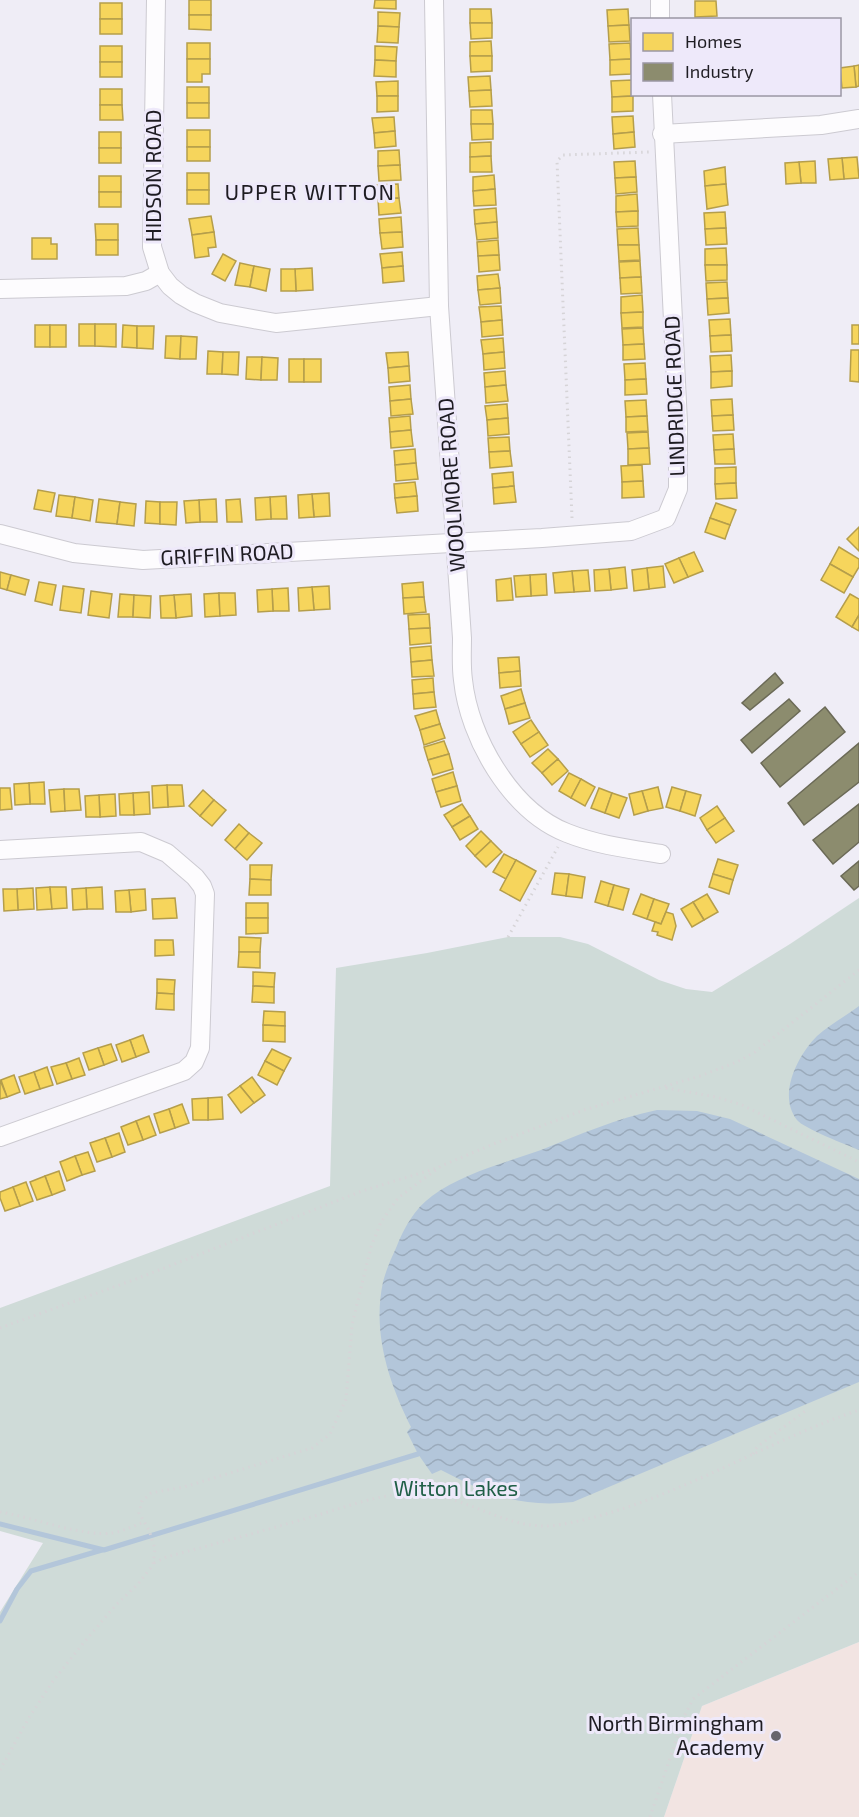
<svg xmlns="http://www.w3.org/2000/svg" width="859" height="1817" viewBox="0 0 859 1817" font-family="'Exo 2',sans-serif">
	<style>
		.industrial { fill: #f2e4e2 }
		.green { fill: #cfdbd8 }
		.water { fill: url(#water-waves) }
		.homes { fill: #f6d55c; stroke: #b59e4b; stroke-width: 1.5 }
		.industry { fill: #8c8c6e; stroke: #6b6a57; stroke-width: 1.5 }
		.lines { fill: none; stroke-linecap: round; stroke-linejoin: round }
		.stream { stroke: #b3c6da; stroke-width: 5 }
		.minor-casing { stroke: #cccad1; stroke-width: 20 }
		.path { stroke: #d6d4d7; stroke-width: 3; stroke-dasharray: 1.5 4.5; stroke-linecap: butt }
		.minor { stroke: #fdfcfe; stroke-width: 18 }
		.poi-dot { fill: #67656c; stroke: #eee9fa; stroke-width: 2 }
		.labels { text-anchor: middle; stroke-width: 6; stroke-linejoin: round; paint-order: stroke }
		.street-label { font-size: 21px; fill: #1e1c22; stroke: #eee9fa }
		.park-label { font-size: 21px; fill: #205f47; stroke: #eee9fa }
		.poi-label { font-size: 21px; fill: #1e1c22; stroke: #eee9fa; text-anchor: end }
		.neighbourhood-label { font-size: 22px; letter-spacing: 1.5px; fill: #1e1c22; stroke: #eee9fa }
	</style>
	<defs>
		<pattern id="water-waves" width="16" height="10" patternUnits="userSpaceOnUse" patternTransform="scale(1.5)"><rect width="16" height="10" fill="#b3c6da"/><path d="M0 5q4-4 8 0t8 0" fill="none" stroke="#9aaabb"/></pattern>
	</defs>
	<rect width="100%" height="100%" fill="#efedf6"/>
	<path class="industrial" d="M859 1642V1817H664L702 1706Z"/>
	<path class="green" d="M859 898V1642L702 1706 664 1817H0V1612L43 1543 0 1531V1308L330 1186 336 968 427 953 508 937H560L588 944 659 980 686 989 712 992 790 944Z"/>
	<g class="water">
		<path d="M859 1006V1150C847 1145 803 1128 797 1120 777 1095 798 1055 817 1036 829 1025 846 1016 859 1006Z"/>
		<path d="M657 1110 697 1111 730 1119 859 1179V1382L573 1502C519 1508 488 1494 441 1470L432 1474 418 1454 407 1432 411 1427C389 1383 372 1333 383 1282 386 1270 391 1259 396 1248 404 1228 414 1209 432 1196 463 1173 505 1163 541 1150 579 1135 617 1118 657 1110Z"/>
	</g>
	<g class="homes">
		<rect x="189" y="0" width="22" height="15"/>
		<path d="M375 0H396V9L374 8Z"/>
		<path d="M695 1H716L717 16 695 17Z"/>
		<rect x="100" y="3" width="22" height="16"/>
		<path d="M470 9H491L492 23H470Z"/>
		<path d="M628 9 629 25 608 26 607 10Z"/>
		<path d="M378 12 400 13 399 27 378 26Z"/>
		<path d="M189 15H211V30L189 29Z"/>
		<rect x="100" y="19" width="22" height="15"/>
		<path d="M470 23H492V38L471 39Z"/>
		<path d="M629 25 630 41 609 42 608 26Z"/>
		<path d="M378 26 399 27 398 43 377 42Z"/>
		<path d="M491 41 492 56H470V42Z"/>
		<rect x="187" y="43" width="23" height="16"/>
		<path d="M630 43 631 59 610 60 609 44Z"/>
		<rect x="100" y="46" width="22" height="16"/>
		<path d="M375 46 397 47 396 61 375 60Z"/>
		<path d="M470 56H492V71L471 72Z"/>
		<path d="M187 59H210V74H202V82H187Z"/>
		<path d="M631 59V74L610 75V60Z"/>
		<path d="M375 60 396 61V77L374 76Z"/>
		<rect x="100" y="62" width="22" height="15"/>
		<path d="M859 65V86L856 87 854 66Z"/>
		<path d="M854 66 856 87 842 88 840 68Z"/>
		<path d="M490 76 491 90 469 91 468 77Z"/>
		<path d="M632 80 633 96 612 97 611 81Z"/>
		<path d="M398 81V96H377L376 82Z"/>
		<rect x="187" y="87" width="22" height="16"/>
		<rect x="100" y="89" width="22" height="16"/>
		<path d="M491 90 492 106 470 107 469 91Z"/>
		<path d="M377 96H398V111L377 112Z"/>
		<path d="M633 96V111L612 112V97Z"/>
		<rect x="187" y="103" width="22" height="15"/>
		<path d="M100 105H122L123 120H100Z"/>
		<path d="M471 110H492L493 124H471Z"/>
		<path d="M633 116 634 132 613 134 612 117Z"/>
		<path d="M394 117 395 131 374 133 372 118Z"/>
		<path d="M471 124H493V139L472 140Z"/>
		<rect x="187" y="130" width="23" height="17"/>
		<path d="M395 131 396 146 375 148 374 133Z"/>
		<rect x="99" y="132" width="22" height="16"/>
		<path d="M634 132 635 147 614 149 613 134Z"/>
		<path d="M491 142V156L470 157V143Z"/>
		<rect x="187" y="147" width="23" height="14"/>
		<rect x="99" y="148" width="22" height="15"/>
		<path d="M399 150 400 165 378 166V151Z"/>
		<path d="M491 156 492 172H470V157Z"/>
		<path d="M857 157 859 178 844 179 842 158Z"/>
		<path d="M842 158 844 179 830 180 828 159Z"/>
		<path d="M635 161 636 177 615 178 614 162Z"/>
		<path d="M815 161 816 183H801L799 162Z"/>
		<path d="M799 162 801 183 786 184 785 163Z"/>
		<path d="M400 165 401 180 379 181 378 166Z"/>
		<path d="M725 167 726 184 705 186 704 171Z"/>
		<rect x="187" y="173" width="22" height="17"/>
		<path d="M494 175 495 189 473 191V177Z"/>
		<rect x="99" y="176" width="22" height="16"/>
		<path d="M636 177 637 192 616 194 615 178Z"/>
		<path d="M398 184 399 198 378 199 377 185Z"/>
		<path d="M726 184 728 205 707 209 705 186Z"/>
		<path d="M495 189 496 205 474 206 473 191Z"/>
		<rect x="187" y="190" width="22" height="14"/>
		<rect x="99" y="192" width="22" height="15"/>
		<path d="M637 194 638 211 616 212V196Z"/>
		<path d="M399 198 401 213 379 215 378 199Z"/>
		<path d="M496 208 497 222 475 224 474 210Z"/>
		<path d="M638 211V226L617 227 616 212Z"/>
		<path d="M725 212 726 228 705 229 704 213Z"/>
		<path d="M211 216 214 232 192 235 189 219Z"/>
		<path d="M401 217 402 232 380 233 379 219Z"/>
		<path d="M497 222 498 238 477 240 475 224Z"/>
		<path d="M95 224H118V240H96Z"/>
		<path d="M638 228 639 245H618L617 229Z"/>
		<path d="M726 228 727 244 706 245 705 229Z"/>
		<path d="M214 232 216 247 208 248 209 256 195 258 192 235Z"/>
		<path d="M402 232 403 247 382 249 380 233Z"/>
		<path d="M32 238H51V244H57V259H32Z"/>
		<rect x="96" y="240" width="22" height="15"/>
		<path d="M498 240 499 255 478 256 477 242Z"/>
		<path d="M618 245H639L640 260 619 261Z"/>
		<path d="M726 248 727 265H705V249Z"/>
		<path d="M402 252 403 266 382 268 380 254Z"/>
		<path d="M223 254 236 261 225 281 212 274Z"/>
		<path d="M499 255 500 270 479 272 478 256Z"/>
		<path d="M640 261 641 277 620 278 619 262Z"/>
		<path d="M240 263 254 266 250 287 235 285Z"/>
		<path d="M705 265H727V280L706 281Z"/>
		<path d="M254 266 270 269 266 291 250 287Z"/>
		<path d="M403 266 404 281 383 283 382 268Z"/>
		<path d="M312 268 313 290 296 291 295 269Z"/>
		<path d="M281 269H295L296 291H281Z"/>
		<path d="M498 274 500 288 478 290 477 276Z"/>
		<path d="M641 277 642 293 621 294 620 278Z"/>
		<path d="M727 282 728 298 707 299 706 283Z"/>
		<path d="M500 288 501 303 480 305 478 290Z"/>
		<path d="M642 295 643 312 621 313V297Z"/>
		<path d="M728 298 729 313 708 315 707 299Z"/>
		<path d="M501 306 502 320 481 322 479 307Z"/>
		<path d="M643 312V327L622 328 621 313Z"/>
		<path d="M730 319 731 335 710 336 709 320Z"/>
		<path d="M502 320 503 335 482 337 481 322Z"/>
		<rect x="79" y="324" width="16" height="22"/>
		<path d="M95 324H116V347L95 346Z"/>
		<rect x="35" y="325" width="15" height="22"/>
		<rect x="50" y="325" width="16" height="22"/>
		<path d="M123 325 137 326V348L122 347Z"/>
		<rect x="852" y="325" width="7" height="19"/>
		<path d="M137 326H154L153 349 137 348Z"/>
		<path d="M643 328 644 344 623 345 622 329Z"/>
		<path d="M731 335 732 351 711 352 710 336Z"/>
		<path d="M166 336H181L180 359 165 358Z"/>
		<path d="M181 336 197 337 196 359H180Z"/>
		<path d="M503 338 504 352 483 354 481 340Z"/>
		<path d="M644 344 645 359 623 360V345Z"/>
		<path d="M851 350H859V382L850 381Z"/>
		<path d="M208 351 223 352 222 374H207Z"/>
		<path d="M223 352H239L238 375 222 374Z"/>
		<path d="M408 352 409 366 388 368 386 353Z"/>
		<path d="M504 352 505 368 484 370 483 354Z"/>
		<path d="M731 355 732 371 711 372 710 356Z"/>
		<path d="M247 357H262L261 380 246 379Z"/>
		<path d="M262 357 278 358 277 380H261Z"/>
		<rect x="289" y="359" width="15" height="23"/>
		<rect x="304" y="359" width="17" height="23"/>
		<path d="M645 363 646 379 625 380 624 364Z"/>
		<path d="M409 366 410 381 389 383 388 368Z"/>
		<path d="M505 371 506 385 485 387 484 373Z"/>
		<path d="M732 371V386L711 388V372Z"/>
		<path d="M646 379 647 394 625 395V380Z"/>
		<path d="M410 385 411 399 390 401 389 387Z"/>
		<path d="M506 385 508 401 486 403 485 387Z"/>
		<path d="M411 399 413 414 391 416 390 401Z"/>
		<path d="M732 399 733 415 712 416 711 400Z"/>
		<path d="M646 400 647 416 626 417 625 401Z"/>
		<path d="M507 404 508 418 487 420 485 406Z"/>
		<path d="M733 415 734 430 713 431 712 416Z"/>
		<path d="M410 416 411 430 390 432 389 418Z"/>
		<path d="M647 416 648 431 626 432V417Z"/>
		<path d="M508 418 509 434 488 436 487 420Z"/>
		<path d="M411 430 413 446 391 448 390 432Z"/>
		<path d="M648 432 649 448 628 449 627 433Z"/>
		<path d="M733 434 734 449 714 450 713 435Z"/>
		<path d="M509 437 510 451 489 452 488 438Z"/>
		<path d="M649 448 650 464 628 465V449Z"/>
		<path d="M415 449 416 463 395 465 394 451Z"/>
		<path d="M734 449 735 464H715L714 450Z"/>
		<path d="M510 451 512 466 490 468 489 452Z"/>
		<path d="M416 463 418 479 396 481 395 465Z"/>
		<path d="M642 465 643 481 622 482 621 466Z"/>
		<path d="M736 467V483L715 484V468Z"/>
		<path d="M513 472 514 486 493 488 492 474Z"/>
		<path d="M643 481 644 497 622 498V482Z"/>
		<path d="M415 482 417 496 395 498 394 484Z"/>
		<path d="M736 483 737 498 716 499 715 484Z"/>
		<path d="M514 486 516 502 494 504 493 488Z"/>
		<path d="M38 490 55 493 51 512 34 509Z"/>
		<path d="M329 493 330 516 314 517 312 494Z"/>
		<path d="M312 494 314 517 299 518 298 495Z"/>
		<path d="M59 495 75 497 72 518 56 516Z"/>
		<path d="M286 496 287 519H271L270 497Z"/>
		<path d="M417 496 418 511 397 513 395 498Z"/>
		<path d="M75 497 93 500 90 521 72 518Z"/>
		<path d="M270 497 271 519 256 520 255 498Z"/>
		<path d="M99 499 120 502 117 524 96 522Z"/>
		<path d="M216 499 217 522H200L199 500Z"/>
		<path d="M240 499 242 522H227L226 500Z"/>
		<path d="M199 500 200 522 186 523 184 501Z"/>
		<path d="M146 501 160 502V524L145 523Z"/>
		<path d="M120 502 136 504 134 526 117 524Z"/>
		<path d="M160 502H177L176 525 160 524Z"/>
		<path d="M716 503 736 510 730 525 710 518Z"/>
		<path d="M710 518 730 525 725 539 705 532Z"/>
		<path d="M859 527V551L847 539Z"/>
		<path d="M839 547 859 559V567L853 577 830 564Z"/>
		<path d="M694 552 703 571 688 577 679 558Z"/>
		<path d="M679 558 688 577 674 583 665 564Z"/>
		<path d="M830 564 853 577 844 593 821 580Z"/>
		<path d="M663 566 665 587 649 589 647 568Z"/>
		<path d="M625 567 627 588 611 590 609 569Z"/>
		<path d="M647 568 649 589 634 591 632 570Z"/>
		<path d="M609 569 611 590 595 591 594 570Z"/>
		<path d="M588 570 590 591 574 592 572 571Z"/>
		<path d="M572 571 574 592 555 593 553 573Z"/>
		<path d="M0 572 11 575 7 590 0 588Z"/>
		<path d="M546 574 547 595 531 596 530 575Z"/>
		<path d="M11 575 29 580 25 595 7 590Z"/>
		<path d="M530 575 531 596 516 597 514 576Z"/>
		<path d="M511 578 513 600 497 601 496 580Z"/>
		<path d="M39 582 56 585 52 605 35 601Z"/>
		<path d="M423 582 424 597 403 598 402 584Z"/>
		<path d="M63 586 84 589 81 613 60 610Z"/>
		<path d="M329 586 330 609 314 610 312 587Z"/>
		<path d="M312 587 314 610 299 611 298 588Z"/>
		<path d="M288 588 289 611H273L272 589Z"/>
		<path d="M272 589 273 611 258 612 257 590Z"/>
		<path d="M91 591 112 594 109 618 88 615Z"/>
		<path d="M219 593 220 616 205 617 204 594Z"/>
		<path d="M219 593H235L236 615 220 616Z"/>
		<path d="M120 594 134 595 133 617H118Z"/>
		<path d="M191 594 192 616 176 618 174 595Z"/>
		<path d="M850 594 859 599V615L852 627 836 617Z"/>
		<path d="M134 595 151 596 150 618 133 617Z"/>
		<path d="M174 595 176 618H161L160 596Z"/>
		<path d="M424 597 426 612 404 614 403 598Z"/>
		<path d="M429 614 430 628 409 629 408 615Z"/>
		<path d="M859 615V631L852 627Z"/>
		<path d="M430 628 431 643 410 645 409 629Z"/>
		<path d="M431 646 432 660 411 662 410 648Z"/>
		<path d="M519 657 520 671 499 673 498 658Z"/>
		<path d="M432 660 434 676 412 677 411 662Z"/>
		<path d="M520 671 521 686 500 688 499 673Z"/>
		<path d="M433 678 434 692 413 694 412 680Z"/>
		<path d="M521 689 525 703 505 709 501 696Z"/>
		<path d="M434 692 436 707 414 709 413 694Z"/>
		<path d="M525 703 530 718 509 724 505 709Z"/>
		<path d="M436 710 440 724 420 730 415 716Z"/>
		<path d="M531 720 539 732 521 744 513 732Z"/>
		<path d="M440 724 445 738 424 745 420 730Z"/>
		<path d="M539 732 548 745 530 757 521 744Z"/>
		<path d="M444 741 449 754 428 760 424 747Z"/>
		<path d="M548 749 558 759 542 773 532 763Z"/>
		<path d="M449 754 453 769 433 775 428 760Z"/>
		<path d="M558 759 568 771 552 785 542 773Z"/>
		<path d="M453 772 457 786 436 792 432 779Z"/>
		<path d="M569 773 581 779 571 798 559 791Z"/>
		<path d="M581 779 595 787 585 806 571 798Z"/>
		<path d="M44 782 45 804H30L29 783Z"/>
		<path d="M29 783 30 804 15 805 14 784Z"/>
		<path d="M167 785H182L184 806 168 807Z"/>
		<path d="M167 785 168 807 153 808 152 786Z"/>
		<path d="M457 786 461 801 441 807 436 792Z"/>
		<path d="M658 787 663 808 648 811 642 791Z"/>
		<path d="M672 787 686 791 680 811 666 807Z"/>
		<path d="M0 788H10L12 809 0 810Z"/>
		<path d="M599 788 612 793 605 813 591 808Z"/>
		<path d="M64 789 65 811 51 812 49 790Z"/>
		<path d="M64 789H79L81 810 65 811Z"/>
		<path d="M203 790 214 800 200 816 189 806Z"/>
		<path d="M642 791 648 811 634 815 629 794Z"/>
		<path d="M686 791 701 795 695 816 680 811Z"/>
		<path d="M149 792 150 814 134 815 133 793Z"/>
		<path d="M133 793 134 815H120L119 794Z"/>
		<path d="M612 793 627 798 619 818 605 813Z"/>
		<path d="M115 794 116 816 100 817 99 795Z"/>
		<path d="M99 795 100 817H86L85 796Z"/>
		<path d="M214 800 226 810 212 826 200 816Z"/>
		<path d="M462 804 470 816 452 827 444 815Z"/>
		<path d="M717 806 725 818 707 830 700 818Z"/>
		<path d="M470 816 478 829 460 840 452 827Z"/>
		<path d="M725 818 734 831 716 843 707 830Z"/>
		<path d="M239 824 249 833 235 849 225 840Z"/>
		<path d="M481 831 491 841 475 856 466 846Z"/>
		<path d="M249 833 262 843 247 860 235 849Z"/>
		<path d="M491 841 502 852 486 867 475 856Z"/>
		<path d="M504 854 516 860 506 879 493 872Z"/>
		<path d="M718 859 738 865 733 880 713 874Z"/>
		<path d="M516 860 536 871 520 901 500 890Z"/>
		<path d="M250 865H272L271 880 250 879Z"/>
		<path d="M555 873 569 874 566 896 552 894Z"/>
		<path d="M569 874 585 877 582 898 566 896Z"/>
		<path d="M713 874 733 880 729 894 709 887Z"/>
		<path d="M250 879 271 880V895H249Z"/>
		<path d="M601 881 614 885 608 906 595 902Z"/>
		<path d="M614 885 629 889 623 910 608 906Z"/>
		<path d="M50 887 52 909 37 910 36 888Z"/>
		<path d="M50 887H66L67 908 52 909Z"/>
		<path d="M102 887 103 909H87L86 888Z"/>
		<path d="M33 888 34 909 18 910 17 889Z"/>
		<path d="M86 888 87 909 73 910 72 889Z"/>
		<path d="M3 889H17L18 910 4 911Z"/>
		<path d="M145 889 146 910 131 912 129 890Z"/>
		<path d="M129 890 131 912H116L115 891Z"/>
		<path d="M641 894 654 899 647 919 633 914Z"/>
		<path d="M707 894 718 912 704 920 693 902Z"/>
		<path d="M175 898 177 918 153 919 152 899Z"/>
		<path d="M654 899 669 904 661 924 647 919Z"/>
		<path d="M693 902 704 920 692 927 681 909Z"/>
		<rect x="246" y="903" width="22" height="15"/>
		<path d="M666 912 673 914 676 926 672 940 657 935 658 932 652 931 655 922 661 924Z"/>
		<path d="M246 918H268V933L246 934Z"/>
		<path d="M239 937 261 938 260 952H239Z"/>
		<path d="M155 940H173L174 955 155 956Z"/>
		<path d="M239 952H260V968L238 967Z"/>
		<path d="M253 972 275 973 274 987 253 986Z"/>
		<path d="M157 979 175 980 174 994 157 993Z"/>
		<path d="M253 986 274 987V1003L252 1002Z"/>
		<path d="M157 993 174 994V1010L156 1009Z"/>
		<path d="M264 1011 285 1012V1026L263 1025Z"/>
		<path d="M263 1025 285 1026V1042L263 1041Z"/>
		<path d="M143 1035 149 1052 136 1057 130 1040Z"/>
		<path d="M130 1040 136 1057 122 1062 116 1045Z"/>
		<path d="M111 1044 117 1060 104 1065 98 1048Z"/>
		<path d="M98 1048 104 1065 89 1070 83 1053Z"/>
		<path d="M272 1049 291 1058 284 1071 265 1061Z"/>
		<path d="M79 1058 85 1075 72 1079 66 1063Z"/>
		<path d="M265 1061 284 1071 277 1085 258 1075Z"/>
		<path d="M66 1063 72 1079 57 1084 51 1067Z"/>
		<path d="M47 1067 53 1085 40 1089 34 1072Z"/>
		<path d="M34 1072 40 1089 25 1094 19 1077Z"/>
		<path d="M14 1075 20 1092 7 1097 1 1080Z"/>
		<path d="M252 1077 265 1095 254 1103 240 1086Z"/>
		<path d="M0 1080 7 1097 0 1099Z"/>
		<path d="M240 1086 254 1103 241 1113 228 1095Z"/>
		<path d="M222 1097 223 1119 208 1120V1098Z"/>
		<path d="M208 1098V1120H193L192 1099Z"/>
		<path d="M182 1104 189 1123 175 1128 169 1109Z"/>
		<path d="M169 1109 175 1128 160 1133 154 1114Z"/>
		<path d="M149 1116 156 1135 143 1140 136 1121Z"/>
		<path d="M136 1121 143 1140 128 1145 121 1127Z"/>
		<path d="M119 1133 125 1152 112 1157 105 1138Z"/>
		<path d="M105 1138 112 1157 97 1162 90 1143Z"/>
		<path d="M88 1152 95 1171 82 1175 75 1156Z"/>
		<path d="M75 1156 82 1175 67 1181 60 1162Z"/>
		<path d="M59 1171 65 1190 52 1195 45 1176Z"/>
		<path d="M45 1176 52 1195 37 1200 30 1182Z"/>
		<path d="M26 1182 33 1201 20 1206 13 1187Z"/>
		<path d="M13 1187 20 1206 5 1211 0 1198V1192Z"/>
	</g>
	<g class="industry">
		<path d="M775 673 783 683 750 710 742 703Z"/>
		<path d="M789 699 800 711 752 753 741 740Z"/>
		<path d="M825 707 845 732 780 787 761 763Z"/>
		<path d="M859 743V782L804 825 788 803Z"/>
		<path d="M859 804V842L833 864 813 840Z"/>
		<path d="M859 861V886L854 890 841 876Z"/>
	</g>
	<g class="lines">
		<g class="stream">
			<path d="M0 1524 104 1550 418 1454"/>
			<path d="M0 1621 17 1589 31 1571 102 1550"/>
		</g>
		<defs>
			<g id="minor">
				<path d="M156 0 152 247 160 273 170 286 181 295 195 303 220 313 253 319 276 323 439 306"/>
				<path d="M434 0 439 306 462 638C462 652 461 666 463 680 469 738 511 811 567 833 597 845 629 849 661 854"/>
				<path d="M660 0V20"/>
				<path d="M662 134 821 125 859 119"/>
				<path d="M0 289 126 286 146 281 160 273"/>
				<path d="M0 534 74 553 143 560 542 538 631 531 666 518 678 489V423L662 94"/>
				<path d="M0 850 141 842 167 853 195 877 202 886 205 894 200 1048 194 1062 184 1071 0 1137"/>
			</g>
		</defs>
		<use href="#minor" class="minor-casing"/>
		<g class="path">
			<path d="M572 518 557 161 563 155 649 152"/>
			<path d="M508 937 558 847"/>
			<path d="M666 1088 716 1097 742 1105 859 1162"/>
			<path d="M0 1328 136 1279 362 1191 437 1168"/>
			<path d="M753 1454 757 1447 808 1409"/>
			<path d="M0 1512C32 1517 82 1537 112 1533 124 1531 133 1526 144 1522"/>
			<path d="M154 1563 166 1557C216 1544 265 1530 315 1516 348 1506 383 1493 417 1493 466 1494 509 1533 558 1525 665 1507 758 1444 859 1410"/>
			<path d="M0 1770 28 1719 53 1681 85 1641 115 1606 138 1584 153 1565 155 1549 149 1530 139 1513 142 1501 151 1493 184 1487 312 1448 330 1434 346 1399 352 1325 371 1247 381 1222 398 1198 441 1166 496 1143 584 1110 700 1076 737 1062 755 1052 859 970"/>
			<path d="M650 1817 684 1717 693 1699 859 1572"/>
		</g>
		<use href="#minor" class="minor"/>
	</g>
	<circle class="poi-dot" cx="776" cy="1736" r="6"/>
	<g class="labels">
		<g class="street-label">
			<text transform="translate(154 176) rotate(-90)" y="7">HIDSON ROAD</text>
			<text transform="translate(675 396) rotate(-92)" y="7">LINDRIDGE ROAD</text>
			<text transform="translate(452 485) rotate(-94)" y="7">WOOLMORE ROAD</text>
			<text transform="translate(227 555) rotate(-3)" y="7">GRIFFIN ROAD</text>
		</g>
		<g class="park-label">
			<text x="456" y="1496">Witton Lakes</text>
		</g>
		<g class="poi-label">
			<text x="764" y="1731">North Birmingham<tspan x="764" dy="24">Academy</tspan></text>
		</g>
		<g class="neighbourhood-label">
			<text x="310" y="200">UPPER WITTON</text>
		</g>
	</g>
	<rect x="631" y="18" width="210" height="78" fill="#eee9fa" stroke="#9b97a4" stroke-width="1.5"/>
	<rect x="643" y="33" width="30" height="18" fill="#f6d55c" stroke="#9b97a4" stroke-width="1.5"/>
	<text x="685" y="48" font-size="18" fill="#1e1c22">Homes</text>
	<rect x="643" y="63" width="30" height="18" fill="#8c8c6e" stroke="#9b97a4" stroke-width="1.5"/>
	<text x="685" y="78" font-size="18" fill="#1e1c22">Industry</text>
</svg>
